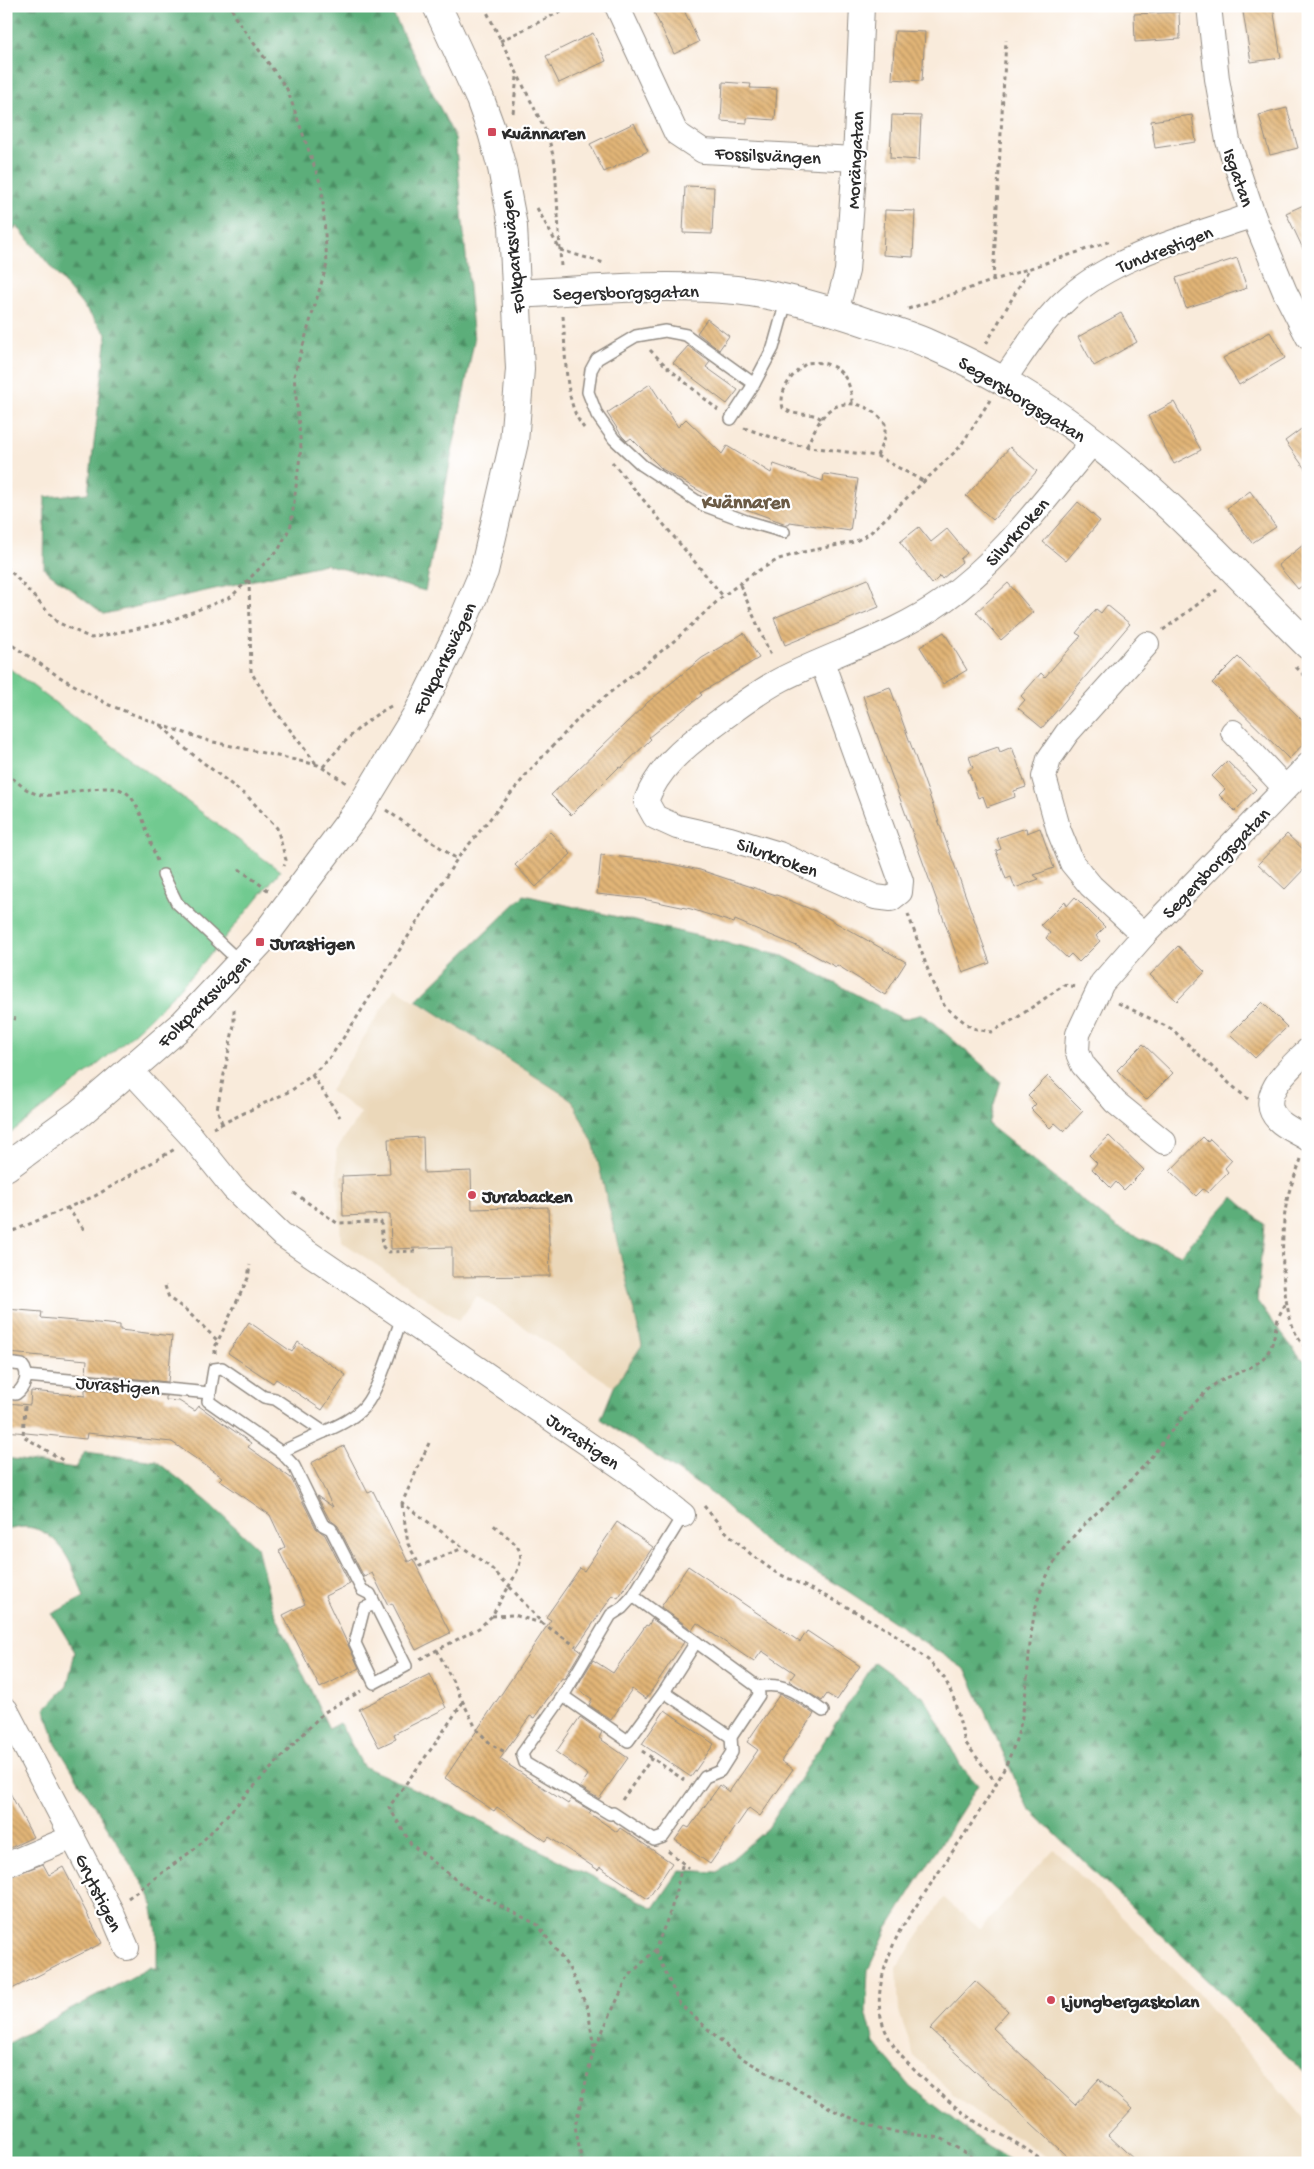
<svg xmlns="http://www.w3.org/2000/svg" width="1314" height="2169" viewBox="0 0 1314 2169" font-family="'Gochi Hand',sans-serif">
	<style>
		.built { fill: #ebd8ba }
		.forest { fill: url(#forest-firs); stroke: #446c52 }
		.garden { fill: #71ca90; stroke: #4e7a5e }
		.building { fill: url(#building-back-hatch) }
		.lines { fill: none; stroke-linecap: round; stroke-linejoin: round }
		.service-casing { stroke: #928b83; stroke-width: 14 }
		.minor-casing { stroke: #928b83; stroke-width: 26 }
		.tertiary-casing { stroke: #928b83; stroke-width: 30 }
		.secondary-casing { stroke: #928b83; stroke-width: 30 }
		.path { stroke: #928b83; stroke-width: 3; stroke-dasharray: 4 4; stroke-linecap: butt }
		.service { stroke: #fff; stroke-width: 11 }
		.minor { stroke: #fff; stroke-width: 24 }
		.tertiary { stroke: #fff; stroke-width: 28 }
		.secondary { stroke: #fff; stroke-width: 28 }
		.poi-dot { fill: #d1495b; stroke: #fff; stroke-width: 2 }
		.labels { text-anchor: middle; stroke-width: 4.5; stroke-linejoin: round; paint-order: stroke }
		.poi-label { font-size: 19px; font-weight: bold; fill: #2b2b2b; stroke: #fff; text-anchor: start }
		.street-label { font-size: 19px; fill: #2b2b2b; stroke: #fff }
		.neighbourhood-label { font-size: 20px; font-weight: bold; fill: #6b5b46; stroke: #fff }
	</style>
	<defs>
		<pattern id="forest-firs" width="22" height="20" patternUnits="userSpaceOnUse" patternTransform="scale(1.25)"><rect width="22" height="20" fill="#5cae7a"/><path d="M5 1l3.5 6h-7zM16 11l3.5 6h-7z" fill="#4c8e64"/></pattern>
		<pattern id="building-back-hatch" width="6" height="6" patternUnits="userSpaceOnUse" patternTransform="scale(1.25)"><rect width="6" height="6" fill="#e2b577"/><path d="M-1 5l2 2M0 0l6 6M5-1l2 2" fill="none" stroke="#b79362"/></pattern>
	</defs>
	<rect width="100%" height="100%" fill="#fff"/>
	<filter id="ink" filterUnits="userSpaceOnUse"><feTurbulence type="fractalNoise" baseFrequency=".02" numOctaves="2"/><feDisplacementMap in="SourceGraphic" scale="10" xChannelSelector="R" yChannelSelector="G"/><feConvolveMatrix kernelMatrix="1 2 1 2 8 2 1 2 1" color-interpolation-filters="sRGB"/></filter>
	<filter id="wash" filterUnits="userSpaceOnUse"><feTurbulence type="fractalNoise" baseFrequency=".0096" numOctaves="4" result="noise"/><feDisplacementMap in="SourceGraphic" scale="20" xChannelSelector="R" yChannelSelector="G"/><feGaussianBlur stdDeviation="1.12" result="paint"/><feColorMatrix in="noise" values="0 0 0 0 0 0 0 0 0 0 0 0 0 0 0 0 0 1.4 0 .05"/><feComposite in="paint" operator="in"/></filter>
	<g filter="url(#wash)">
		<rect width="100%" height="100%" fill="#f9ebdb"/>
		<g class="built">
			<path d="M395 988 572 1100 594 1145 642 1345 614 1387 477 1296 459 1321 341 1241 336 1150 361 1113 330 1091Z"/>
			<path d="M1054 1849 1194 1989 1308 2123V2163H1055L1017 2137 983 2118 953 2094 914 2056 899 2012 897 1967 944 1898 980 1929Z"/>
		</g>
		<g class="forest">
			<path d="M6 6H389L455 138 474 341 425 591 325 564 104 614 44 569 45 497 88 493 107 335 17 226 6 237Z"/>
			<path d="M524 895 783 956 903 1019 923 1014 1001 1081 988 1124 1117 1228 1180 1255 1233 1197 1264 1224 1257 1301 1301 1359 1308 1362V2076L1028 1808 966 1670 846 1590 768 1545 715 1496 601 1419 614 1387 642 1345 594 1145 572 1100 416 1000Z"/>
			<path d="M85 1452 156 1461 207 1501 257 1547 272 1607 329 1729 340 1723 363 1766 450 1805 654 1908 680 1870 717 1872 768 1828 875 1662 926 1699 960 1765 978 1785 887 1929 868 1970 866 2011 874 2042 911 2087 989 2147 1017 2163H6V2044L151 1967 157 1970V1932L151 1897 56 1744 45 1709 67 1686 75 1652 52 1614 84 1597C74 1569 61 1530 26 1527 19 1527 12 1529 6 1530V1458L75 1468Z"/>
		</g>
		<path class="garden" d="M6 666 280 871C244 915 208 959 168 1000 119 1050 63 1094 6 1136Z"/>
		<g id="blocks">
			<g class="building">
				<path d="M651 6H682L699 42 674 54Z"/>
				<path d="M1273 7 1281 58 1251 62 1243 12Z"/>
				<path d="M1179 12 1180 39 1135 42 1134 14Z"/>
				<path d="M895 31 925 32 922 81 892 79Z"/>
				<path d="M593 33 606 61 559 83 546 56Z"/>
				<path d="M723 82 751 84 750 88 777 89 775 120 747 118V123L721 121Z"/>
				<path d="M1287 108 1298 148 1270 155 1259 115Z"/>
				<path d="M892 115 921 116 919 160 890 158Z"/>
				<path d="M1192 115 1196 142 1155 148 1151 121Z"/>
				<path d="M634 123 648 151 604 172 590 144Z"/>
				<path d="M685 186 714 187 712 234 683 233Z"/>
				<path d="M1308 203V259L1286 213Z"/>
				<path d="M885 210 915 211 913 257 883 255Z"/>
				<path d="M1237 258 1247 288 1186 308 1176 278Z"/>
				<path d="M1121 313 1137 342 1094 366 1078 337Z"/>
				<path d="M707 319 729 336 719 350 697 333Z"/>
				<path d="M1270 332 1285 358 1239 385 1223 358Z"/>
				<path d="M688 346 710 362 706 367 738 390 727 404 673 363Z"/>
				<path d="M650 384 678 427 686 419 722 454 727 446 771 473 774 464 823 481 824 474 858 479 850 531 790 522 789 525 732 504 730 507 720 503 662 469 631 438 627 441 622 436 607 413Z"/>
				<path d="M1174 402 1201 450 1174 464 1148 416Z"/>
				<path d="M1308 424V473L1285 441Z"/>
				<path d="M1010 447 1037 471 993 520 966 496Z"/>
				<path d="M1250 491 1276 527 1252 543 1227 508Z"/>
				<path d="M1078 502 1100 521 1066 561 1043 542Z"/>
				<path d="M919 527 931 542 947 529 967 553 960 559 962 562 942 579 940 576 932 584 900 542Z"/>
				<path d="M1308 541V581L1298 589 1278 565Z"/>
				<path d="M868 579 879 607 785 645 774 618Z"/>
				<path d="M1008 583 1033 612 1001 640 976 612Z"/>
				<path d="M1107 605 1130 624 1042 728 1018 708 1025 700 1021 696 1041 673 1045 677 1052 669 1081 636 1076 633 1096 609 1101 613Z"/>
				<path d="M944 632 967 670 943 684 920 647Z"/>
				<path d="M744 633 759 658 700 693 702 695 649 737 651 739 621 768 619 767 571 815 551 795 648 702 702 658Z"/>
				<path d="M1238 657 1308 726V739L1289 759 1212 683Z"/>
				<path d="M890 687 990 963 963 973 863 696Z"/>
				<path d="M998 747 1000 752 1012 747 1026 787 1014 791 1015 797 987 807 983 796 978 798 973 783 968 770 973 768 969 757Z"/>
				<path d="M1227 761 1256 789 1235 811 1219 795 1225 789 1212 776Z"/>
				<path d="M1026 828 1027 833 1040 828 1054 868 1034 875 1039 879 1015 888 1011 877 1006 879 996 851 1001 849 997 838Z"/>
				<path d="M550 832 571 854 536 887 515 865Z"/>
				<path d="M1287 834 1308 854V865L1285 889 1258 864Z"/>
				<path d="M601 855 651 860 700 870 779 896 815 911 906 962 885 995 837 965 836 967 799 947 735 920 734 923 691 909 643 899 597 894Z"/>
				<path d="M1075 897 1105 927 1096 936 1100 941 1079 962 1071 954 1067 958 1046 938 1050 933 1041 925 1065 901 1067 906Z"/>
				<path d="M1178 946 1205 972 1177 1001 1150 975Z"/>
				<path d="M1262 1002 1287 1027 1255 1058 1230 1034Z"/>
				<path d="M1143 1044 1173 1073 1146 1100 1117 1070Z"/>
				<path d="M1048 1076 1083 1111 1064 1131 1055 1123 1050 1128 1031 1109 1036 1104 1028 1096Z"/>
				<path d="M1109 1136 1144 1170 1124 1190 1116 1182 1111 1188 1092 1169 1097 1163 1089 1155Z"/>
				<path d="M423 1137 424 1173 471 1171 472 1209 548 1207 550 1276 452 1277V1247L391 1249 390 1214 343 1216 342 1176 390 1174 388 1139Z"/>
				<path d="M1203 1137 1208 1142 1210 1139 1232 1160 1225 1168 1228 1172 1208 1193 1203 1189 1196 1196 1170 1171Z"/>
				<path d="M6 1309 42 1312 41 1318 120 1325V1330L172 1336 168 1382 86 1374 87 1360 8 1353V1348H6Z"/>
				<path d="M249 1322 292 1352 298 1342 346 1375 322 1410 276 1379 273 1383 228 1353Z"/>
				<path d="M85 1389 166 1396V1400L179 1401 195 1411 199 1406 251 1443 248 1447 291 1478 316 1528 325 1535 350 1584 325 1596 359 1668 320 1688 283 1615 305 1604 279 1551 285 1547 270 1515 219 1480 222 1477 172 1442 87 1433 86 1439 6 1431V1403L30 1405 31 1391 85 1396Z"/>
				<path d="M344 1446 368 1493 373 1491 408 1562 413 1559 450 1633 416 1650 392 1603 388 1605 372 1573 364 1577 338 1526 329 1519 317 1496 333 1507 311 1463Z"/>
				<path d="M617 1522 653 1547 618 1598 613 1595 576 1648 581 1651 564 1679 562 1678 534 1718 530 1716 500 1759 568 1804 571 1799 591 1811 589 1813 617 1832 620 1828 672 1863 648 1899 600 1867 598 1870 549 1837 546 1841 497 1807 494 1811 445 1778 551 1620 546 1617 580 1568 584 1571Z"/>
				<path d="M688 1566 800 1642 807 1631 860 1666 837 1700 827 1694 822 1701 789 1681 795 1673 762 1651 754 1662 697 1623 692 1630 661 1607Z"/>
				<path d="M652 1619 684 1642 646 1699 632 1689 611 1720 589 1705 592 1699 576 1688 593 1660 613 1673 646 1625 648 1626Z"/>
				<path d="M430 1674 446 1708 394 1734 396 1739 379 1747 359 1709Z"/>
				<path d="M780 1694 796 1702 814 1714 781 1761 793 1769 760 1816 749 1808 710 1864 675 1840 685 1826 689 1828 720 1785 729 1792 758 1750 747 1742Z"/>
				<path d="M665 1710 714 1744 691 1777 642 1744Z"/>
				<path d="M580 1717 602 1732 599 1738 628 1758 599 1799 580 1787 588 1775 556 1752Z"/>
				<path d="M6 1785 33 1837 6 1850Z"/>
				<path d="M43 1864 49 1875 63 1867 102 1943 6 1992V1878Z"/>
				<path d="M975 1981 1008 2011 993 2028 1075 2105 1099 2079 1132 2109 1108 2135 1138 2163H1074L930 2029Z"/>
			</g>
		</g>
	</g>
	<g filter="url(#ink)">
		<use href="#blocks" fill-opacity="0" stroke="#928b83" stroke-width="1"/>
		<g class="lines">
			<defs>
				<g id="service">
					<path d="M731 419 754 384"/>
					<path d="M784 532 746 521 703 505 642 465 614 439 597 415 588 392 591 370 597 359 636 336 665 331 686 335 754 384 773 348 787 298"/>
					<path d="M163 875 177 903 241 963"/>
					<path d="M6 1363 22 1365C30 1374 25 1387 16 1394L6 1393"/>
					<path d="M26 1376 210 1393 214 1369 222 1368 264 1397 275 1399 324 1432C337 1426 353 1419 364 1407 380 1388 393 1342 402 1317"/>
					<path d="M210 1393 208 1401 281 1452 324 1432"/>
					<path d="M281 1452 294 1466 323 1525 331 1529 362 1590 370 1594 375 1604 364 1608 355 1643 374 1683 406 1666 375 1604"/>
					<path d="M633 1596 758 1687 759 1695 731 1737 732 1752 720 1771 705 1777 663 1837 654 1840 613 1813 610 1814 525 1763 522 1754 563 1696 611 1615 622 1608 633 1596 683 1515"/>
					<path d="M758 1687C785 1680 802 1697 823 1711"/>
					<path d="M664 1692 731 1737"/>
					<path d="M563 1696 628 1741 664 1692 696 1642"/>
				</g>
				<g id="minor">
					<path d="M617 6 676 133 703 151 855 159"/>
					<path d="M1209 6 1217 79 1228 141 1253 215 1285 292 1308 337"/>
					<path d="M836 312 847 271 855 159 862 6"/>
					<path d="M1003 381C1023 352 1042 321 1069 297 1118 254 1192 237 1253 215"/>
					<path d="M822 662 901 881 900 892 891 899 875 897 779 854 730 839 677 827 655 817 646 801C658 769 683 748 710 728 733 711 757 692 782 679 835 652 894 636 943 601 1003 559 1046 497 1093 442"/>
					<path d="M1233 732 1285 788"/>
					<path d="M1144 935 1091 886 1072 863 1059 831 1044 777 1049 759 1067 733 1147 644"/>
					<path d="M1308 1050C1292 1066 1254 1096 1278 1120 1286 1128 1299 1133 1308 1139"/>
					<path d="M130 1070 193 1138 233 1188 281 1234 629 1472 683 1515"/>
					<path d="M1164 1142 1115 1102 1083 1065 1077 1051 1078 1034 1102 983 1144 935 1308 765"/>
					<path d="M6 1710 111 1911 127 1948"/>
					<path d="M6 1865 73 1837"/>
				</g>
				<path id="tertiary" d="M517 294C589 290 663 283 736 290 781 295 825 308 868 323 888 329 909 335 929 344 999 374 1066 417 1125 467 1189 521 1248 586 1308 645"/>
				<path id="secondary" d="M6 1167 80 1113 184 1023 260 942 360 808 419 711 456 637 484 571 514 442 520 369 513 226 502 168 492 132 480 99 437 6"/>
			</defs>
			<use href="#service" class="service-casing"/>
			<use href="#minor" class="minor-casing"/>
			<use href="#tertiary" class="tertiary-casing"/>
			<use href="#secondary" class="secondary-casing"/>
			<g class="path">
				<path d="M484 6 548 136 555 163 561 267"/>
				<path d="M500 41 572 6"/>
				<path d="M513 113 517 77"/>
				<path d="M537 208 560 250 604 263"/>
				<path d="M993 280 1006 40"/>
				<path d="M908 309 1111 241"/>
				<path d="M563 316C566 349 563 403 584 428"/>
				<path d="M986 344 1029 269"/>
				<path d="M650 350 666 366 718 410"/>
				<path d="M821 419C812 410 798 419 783 408 778 390 793 373 807 363 836 359 852 377 852 404"/>
				<path d="M744 428 795 445 877 456 923 481"/>
				<path d="M807 446C812 435 818 421 827 412 846 396 873 405 885 424V436L877 456"/>
				<path d="M612 462 723 596"/>
				<path d="M6 566 57 622 91 638 164 623 231 597 279 549 291 525 301 448 294 376 327 264 322 188 287 89 235 17 231 6"/>
				<path d="M249 580 251 672 274 709 317 765"/>
				<path d="M740 585 772 658"/>
				<path d="M1163 630 1217 590"/>
				<path d="M6 641 58 676 109 705 161 725 209 741 318 765 348 784"/>
				<path d="M1296 667 1308 679"/>
				<path d="M162 726 187 750 249 798 277 828 286 860 284 866"/>
				<path d="M323 767C343 742 364 720 393 705"/>
				<path d="M6 773C17 781 28 794 42 795 63 797 112 779 128 794 142 807 150 843 157 861"/>
				<path d="M386 810 457 859"/>
				<path d="M239 869 269 891"/>
				<path d="M908 914 933 984 945 1007 972 1028 991 1032 1018 1017 1064 985 1077 987"/>
				<path d="M1118 1003 1172 1029 1230 1084 1248 1099"/>
				<path d="M6 1017 16 1019"/>
				<path d="M312 1075 340 1117"/>
				<path d="M222 1123 217 1109 234 1025V1007"/>
				<path d="M213 1128 292 1090 312 1075 331 1056 354 1022 457 859 531 769 582 715 674 641 723 596 754 573 779 559 803 552 854 542 869 534 960 447 990 400"/>
				<path d="M1301 1159C1296 1174 1288 1190 1286 1206 1280 1238 1279 1329 1308 1349"/>
				<path d="M294 1193 337 1223 381 1222 383 1247 388 1252 415 1251"/>
				<path d="M67 1207 85 1231"/>
				<path d="M6 1234 95 1196 175 1149"/>
				<path d="M165 1286 169 1298 186 1310 218 1341"/>
				<path d="M215 1354V1347L248 1278 250 1265"/>
				<path d="M25 1406 23 1436 64 1461"/>
				<path d="M429 1443 402 1503 490 1567 509 1586C531 1549 520 1548 491 1523"/>
				<path d="M402 1504 408 1544 420 1566 463 1548"/>
				<path d="M704 1506 724 1530 753 1556 775 1572 840 1603 893 1633 928 1660 945 1679 954 1699 965 1742 997 1784"/>
				<path d="M492 1616 514 1615 541 1623"/>
				<path d="M437 1650 477 1730 492 1745 507 1753"/>
				<path d="M420 1659 479 1628 492 1616 509 1586 542 1623 576 1646"/>
				<path d="M463 1702 434 1745 389 1807 411 1844 466 1888 538 1925 569 1968 588 2009 594 2049"/>
				<path d="M642 1751 684 1780"/>
				<path d="M622 1800 652 1758"/>
				<path d="M668 1851 689 1868"/>
				<path d="M128 1898 197 1847 323 1713 361 1691"/>
				<path d="M655 1950 680 2004 738 2056 837 2112 882 2130 941 2138 981 2163"/>
				<path d="M582 2163 575 2126 594 2049 628 1977 655 1950 671 1910 683 1862"/>
				<path d="M1045 2163C1032 2152 1018 2144 1004 2136 997 2132 989 2130 983 2126 966 2117 950 2102 935 2089 873 2036 865 2004 900 1930 921 1899 941 1868 962 1838 985 1803 1008 1770 1019 1730 1033 1678 1023 1620 1049 1572 1073 1526 1108 1507 1140 1470 1164 1443 1183 1412 1210 1388 1226 1374 1252 1372 1266 1355 1275 1344 1274 1329 1279 1316 1281 1311 1284 1307 1286 1303"/>
			</g>
			<use href="#service" class="service"/>
			<use href="#minor" class="minor"/>
			<use href="#tertiary" class="tertiary"/>
			<use href="#secondary" class="secondary"/>
		</g>
	</g>
	<g class="poi-dot">
		<rect x="487" y="127" width="10" height="10" rx="2.5"/>
		<rect x="255" y="937" width="10" height="10" rx="2.5"/>
		<circle cx="472" cy="1195" r="5"/>
		<circle cx="1051" cy="2000" r="5"/>
	</g>
	<g class="labels">
		<g class="poi-label">
			<text x="502" y="139">Kvännaren</text>
			<text x="270" y="949">Jurastigen</text>
			<text x="482" y="1202">Jurabacken</text>
			<text x="1061" y="2007">Ljungbergaskolan</text>
		</g>
		<g class="street-label">
			<text transform="translate(768 154) rotate(3)" y="7">Fossilsvängen</text>
			<text transform="translate(854 160) rotate(-87)" y="7">Morängatan</text>
			<text transform="translate(1240 177) rotate(71)" y="7">Isgatan</text>
			<text transform="translate(1164 248) rotate(-21)" y="7">Tundrestigen</text>
			<text transform="translate(511 252) rotate(-96)" y="7">Folkparksvägen</text>
			<text transform="translate(626 291) rotate(-1)" y="7">Segersborgsgatan</text>
			<text transform="translate(1023 398) rotate(32)" y="7">Segersborgsgatan</text>
			<text transform="translate(1016 531) rotate(-48)" y="7">Silurkroken</text>
			<text transform="translate(443 658) rotate(-64)" y="7">Folkparksvägen</text>
			<text transform="translate(778 856) rotate(20)" y="7">Silurkroken</text>
			<text transform="translate(1215 862) rotate(-46)" y="7">Segersborgsgatan</text>
			<text transform="translate(203 1000) rotate(-45)" y="7">Folkparksvägen</text>
			<text transform="translate(118 1384) rotate(5)" y="7">Jurastigen</text>
			<text transform="translate(584 1440) rotate(35)" y="7">Jurastigen</text>
			<text transform="translate(100 1892) rotate(64)" y="7">Grytstigen</text>
		</g>
		<g class="neighbourhood-label">
			<text x="746" y="508">Kvännaren</text>
		</g>
	</g>
	<rect width="1314" height="2169" fill="none" stroke="#fff" stroke-width="25"/>
</svg>
